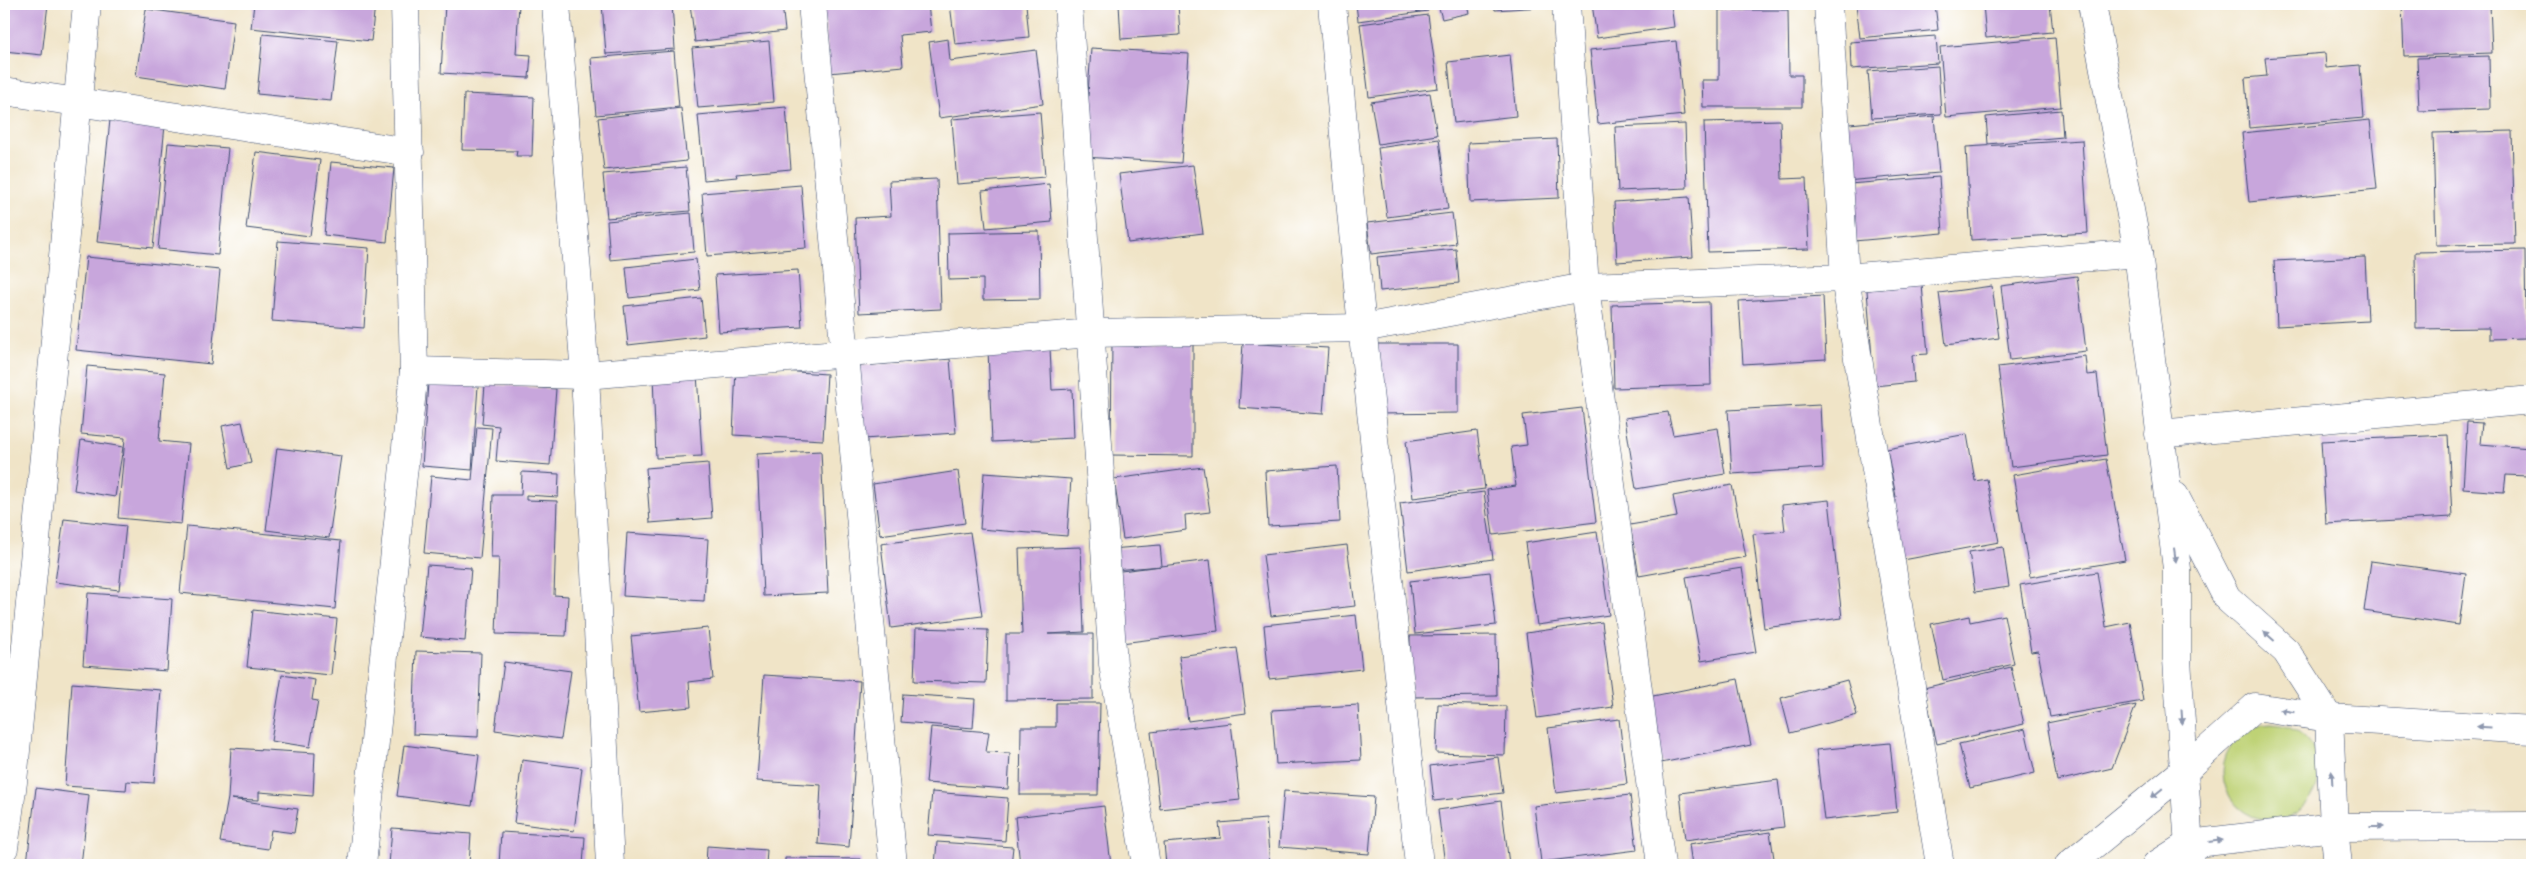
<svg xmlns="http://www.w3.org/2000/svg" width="2536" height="869" viewBox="0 0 2536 869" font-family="'Patrick Hand',sans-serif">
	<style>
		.green { fill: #bed275; stroke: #6c806a }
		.building { fill: #c8a6dc }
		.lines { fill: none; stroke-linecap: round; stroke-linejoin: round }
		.minor-casing { stroke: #3b4a6e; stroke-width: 29 }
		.tertiary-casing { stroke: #3b4a6e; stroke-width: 29 }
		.secondary-casing { stroke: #3b4a6e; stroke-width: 29 }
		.minor { stroke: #fff; stroke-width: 28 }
		.tertiary { stroke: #fff; stroke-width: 28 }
		.secondary { stroke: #fff; stroke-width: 28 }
		.oneway { fill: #8d97ae }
	</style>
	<rect width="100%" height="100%" fill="#fff"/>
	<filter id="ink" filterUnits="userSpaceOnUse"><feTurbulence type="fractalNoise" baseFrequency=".02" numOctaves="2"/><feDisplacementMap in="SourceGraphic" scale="10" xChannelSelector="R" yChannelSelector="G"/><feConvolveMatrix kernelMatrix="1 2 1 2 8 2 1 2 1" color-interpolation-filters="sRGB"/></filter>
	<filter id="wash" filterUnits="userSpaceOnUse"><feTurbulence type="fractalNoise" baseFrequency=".0096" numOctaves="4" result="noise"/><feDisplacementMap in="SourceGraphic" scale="20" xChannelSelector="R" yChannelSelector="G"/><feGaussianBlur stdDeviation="1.12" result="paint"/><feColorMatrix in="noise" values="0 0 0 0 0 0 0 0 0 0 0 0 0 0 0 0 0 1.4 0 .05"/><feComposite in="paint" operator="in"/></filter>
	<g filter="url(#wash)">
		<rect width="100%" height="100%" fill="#f0e4c7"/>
		<circle class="green" cx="2271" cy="772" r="48"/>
		<g id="blocks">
			<g class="building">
				<path d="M4 4H48L42 55 4 51Z"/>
				<path d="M254 4H375L371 41 251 28Z"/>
				<path d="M445 4H519L516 54 531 55 529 78 441 73Z"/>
				<path d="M602 4H672L675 49 606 54Z"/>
				<path d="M690 4H782L785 31 695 42Z"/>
				<path d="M823 4H928L931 32 900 35 903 66 829 73Z"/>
				<path d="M950 4H1026L1029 37 955 44Z"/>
				<path d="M1119 4H1178L1180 35 1121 39Z"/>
				<path d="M1356 4H1427L1428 11 1358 21Z"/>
				<path d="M1438 4H1467L1469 13 1442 19Z"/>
				<path d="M1494 4H1541L1542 7 1495 10Z"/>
				<path d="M1592 4H1671L1674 27 1597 38Z"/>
				<path d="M1856 4H1935L1938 30 1860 38Z"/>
				<path d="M1983 4H2050L2053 32 1986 38Z"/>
				<path d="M2402 4H2490L2492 53 2404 56Z"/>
				<path d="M146 9 234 21 225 89 136 76Z"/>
				<path d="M1719 10H1788L1789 75H1802V107H1703L1702 80H1719Z"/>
				<path d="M1428 15 1438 88 1369 97 1360 24Z"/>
				<path d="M263 34 338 41 331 101 257 94Z"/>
				<path d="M1936 36 1938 63 1851 69 1850 42Z"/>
				<path d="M2055 37 2061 107 1946 117 1940 47Z"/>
				<path d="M948 39 950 61 1036 50 1043 104 939 118 929 42Z"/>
				<path d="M769 41 774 102 698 108 692 48Z"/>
				<path d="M1676 41 1684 115 1598 124 1590 50Z"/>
				<path d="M1091 48 1189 54 1181 163 1084 157Z"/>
				<path d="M674 51 679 107 596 115 591 58Z"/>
				<path d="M2325 53 2326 68 2360 65 2364 118 2249 128 2245 78 2267 76 2265 58Z"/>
				<path d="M1510 55 1516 116 1454 123 1448 62Z"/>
				<path d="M2489 56 2490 109 2419 111 2417 58Z"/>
				<path d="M1938 66 1941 114 1872 118 1868 71Z"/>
				<path d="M1430 93 1437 135 1378 144 1371 102Z"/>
				<path d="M464 94 534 97 532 156H516L517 151 462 150Z"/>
				<path d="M786 107 791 169 736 174 737 177 704 180 698 115Z"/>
				<path d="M681 108 687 161 604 170 598 118Z"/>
				<path d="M2061 110 2063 137 1988 144 1986 117Z"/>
				<path d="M1040 112 1045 177 957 184 952 119Z"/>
				<path d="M1934 116 1939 173 1845 181 1839 125Z"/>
				<path d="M110 120 165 125 153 248 97 242Z"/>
				<path d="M1780 120 1782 179 1806 178 1809 249 1708 252 1704 122Z"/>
				<path d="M2370 120 2377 189 2249 202 2242 133Z"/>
				<path d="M1685 124 1687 188 1618 191 1615 127Z"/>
				<path d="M2512 131 2515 244 2436 245 2433 133Z"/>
				<path d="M1439 139 1448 209 1387 217 1378 148Z"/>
				<path d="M1557 139 1559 198 1470 202 1468 143Z"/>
				<path d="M2082 140 2088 233 1971 240 1966 147Z"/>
				<path d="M168 143 228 148 218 255 158 249Z"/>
				<path d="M256 152 320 160 310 236 246 228Z"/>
				<path d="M331 162 394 168 387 242 324 235Z"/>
				<path d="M1193 165 1203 233 1128 243 1119 174Z"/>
				<path d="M686 167 690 211 607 218 603 174Z"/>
				<path d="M1939 177 1943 233 1854 241 1849 184Z"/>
				<path d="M937 179 941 309 859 313 855 218 891 216 889 181Z"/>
				<path d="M1049 184 1052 222 986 228 982 191Z"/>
				<path d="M801 185 806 248 707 256 702 193Z"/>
				<path d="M1689 197 1693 257 1617 262 1614 202Z"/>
				<path d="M691 213 694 252 610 260 607 221Z"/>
				<path d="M1452 213 1456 244 1371 254 1367 223Z"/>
				<path d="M1039 231 1040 299 983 300V279L949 280 948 233Z"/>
				<path d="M278 241 369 248 364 328 272 321Z"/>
				<path d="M1456 249 1459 283 1380 291 1377 257Z"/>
				<path d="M2525 250 2526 338 2489 339V328L2416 329 2415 252Z"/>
				<path d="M86 257 220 270 211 364 76 350Z"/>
				<path d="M2365 257 2368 321 2277 326 2274 261Z"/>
				<path d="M696 259 700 290 629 298 626 267Z"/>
				<path d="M798 270 802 327 719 332 715 275Z"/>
				<path d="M2077 276 2086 351 2010 360 2001 286Z"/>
				<path d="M1922 285 1928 354 1912 355 1914 382 1874 386 1867 290Z"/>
				<path d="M1992 286 1999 338 1946 345 1939 293Z"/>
				<path d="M1823 296 1826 359 1743 364 1739 301Z"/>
				<path d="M701 298 705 336 628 345 624 306Z"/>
				<path d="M1709 302 1711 385 1614 388 1612 305Z"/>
				<path d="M1112 340 1193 341V456L1111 455Z"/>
				<path d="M1243 343 1328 348 1323 414 1239 408Z"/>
				<path d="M1377 344H1458V413L1378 414Z"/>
				<path d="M1050 348 1052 390 1072 389 1074 438 992 442 988 350Z"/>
				<path d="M2085 356 2087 375 2097 374 2107 455 2011 467 1998 367Z"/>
				<path d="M950 359 956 433 863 439 858 366Z"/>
				<path d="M87 366 165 373 159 441 189 444 181 524 118 518 125 438 81 434Z"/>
				<path d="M736 368 827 374 823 440 733 435Z"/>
				<path d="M697 373 702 456 656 458 653 375Z"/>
				<path d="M428 383 478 386 472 470 422 466Z"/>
				<path d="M485 384 556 389 550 465 496 461 499 426 482 424Z"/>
				<path d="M1820 405 1823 468 1732 474 1728 410Z"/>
				<path d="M1582 408 1596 522 1493 535 1487 490 1516 486 1511 447 1527 445 1523 415Z"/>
				<path d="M1668 412 1673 435 1718 428 1725 474 1636 489 1625 418Z"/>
				<path d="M242 422 251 463 230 468 222 426Z"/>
				<path d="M2467 422 2482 423 2480 444 2530 448 2527 476 2506 475 2504 492 2463 489Z"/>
				<path d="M477 427 492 428 480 558 424 553 431 476 472 480Z"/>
				<path d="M1477 431 1485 489 1413 498 1406 441Z"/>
				<path d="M1967 434 1975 481 1987 479 1999 542 1898 561 1887 499 1896 497 1887 449Z"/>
				<path d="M2448 435 2452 517 2326 524 2321 441Z"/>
				<path d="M81 440 123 447 115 497 74 490Z"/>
				<path d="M277 448 341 456 329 538 266 530Z"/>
				<path d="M821 451 828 593 763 596 757 454Z"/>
				<path d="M2106 459 2125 560 2030 577 2013 475Z"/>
				<path d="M708 463 712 518 650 523 646 468Z"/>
				<path d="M1337 466 1340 522 1268 526 1265 471Z"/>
				<path d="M1203 467 1210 512 1185 515 1186 530 1123 539 1114 479Z"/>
				<path d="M958 471 965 523 880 535 873 484Z"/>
				<path d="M522 472 559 474 558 497 526 495V500L557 501 554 595 568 596 566 636 496 634 499 557H491L493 495H521Z"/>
				<path d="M984 473 1071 479 1067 536 980 529Z"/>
				<path d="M1732 485 1746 557 1639 576 1630 525 1677 517 1673 496Z"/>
				<path d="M1484 492 1493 559 1408 571 1400 503Z"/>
				<path d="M1829 500 1842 618 1764 628 1753 534 1785 531 1782 505Z"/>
				<path d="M64 519 126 526 119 590 55 582Z"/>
				<path d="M187 526 341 541 335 609 180 593Z"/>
				<path d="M970 532 982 616 891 628 881 544Z"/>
				<path d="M1597 532 1609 615 1537 625 1525 543Z"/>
				<path d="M627 533 708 539 704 601 623 596Z"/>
				<path d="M1160 545 1162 566 1113 570 1111 549Z"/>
				<path d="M1347 545 1355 606 1271 616 1263 555Z"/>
				<path d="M1081 547 1084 632 1048 634H1093V699L1006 700V634H1022L1019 549Z"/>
				<path d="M2003 547 2009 587 1975 592 1969 552Z"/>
				<path d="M1210 560 1218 631 1121 643 1113 572Z"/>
				<path d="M2371 561 2466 574 2459 625 2364 611Z"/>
				<path d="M427 565 471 568 465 641 420 637Z"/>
				<path d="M1742 568 1756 652 1701 661 1686 577Z"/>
				<path d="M1490 572 1496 625 1415 634 1410 581Z"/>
				<path d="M2097 572 2106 627 2130 622 2143 701 2050 717 2038 651 2031 652 2020 585Z"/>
				<path d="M88 593 172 599 167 671 83 665Z"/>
				<path d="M253 610 337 619 331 675 247 667Z"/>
				<path d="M1356 615 1362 669 1269 679 1264 625Z"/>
				<path d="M2004 615 2014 664 1943 680 1931 624 1969 616 1970 622Z"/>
				<path d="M1602 622 1613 707 1537 718 1526 633Z"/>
				<path d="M708 628 713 679 689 682 691 707 639 712 631 636Z"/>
				<path d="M916 628 988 630 986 683 914 681Z"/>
				<path d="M1496 635 1497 696 1411 697 1410 636Z"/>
				<path d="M1237 648 1246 713 1188 721 1179 656Z"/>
				<path d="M416 651 481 653 478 737 413 734Z"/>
				<path d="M504 662 571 671 561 739 495 730Z"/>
				<path d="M2011 667 2024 724 1937 744 1924 688Z"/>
				<path d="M282 675 315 680 312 700 318 701 310 747 271 741Z"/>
				<path d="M764 675 860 681 849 847 818 844 821 785 757 781Z"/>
				<path d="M1738 679 1751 745 1661 763 1648 697Z"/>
				<path d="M1847 680 1857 715 1790 733 1781 698Z"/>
				<path d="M72 683 161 690 154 783 127 781 126 790 65 786Z"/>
				<path d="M903 694 975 699 973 728 901 722Z"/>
				<path d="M1056 703H1100L1098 795H1020L1021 727H1056Z"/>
				<path d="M1438 704 1506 706 1505 755 1436 753Z"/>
				<path d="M1358 705 1361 760 1276 764 1272 710Z"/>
				<path d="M2136 705 2112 768 2057 781 2047 723Z"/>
				<path d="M1619 719 1627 784 1556 793 1548 728Z"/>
				<path d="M1231 723 1240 800 1160 809 1151 732Z"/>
				<path d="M931 727 989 732 986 752 1010 753 1008 789 926 783Z"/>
				<path d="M2025 729 2035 773 1970 788 1959 744Z"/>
				<path d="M1890 743 1897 812 1824 820 1816 750Z"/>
				<path d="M404 745 479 755 472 806 397 796Z"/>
				<path d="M231 748 315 753 313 796 259 792V800L231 799 298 809 294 833 271 830 268 849 220 842 228 798Z"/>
				<path d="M1498 757 1503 793 1434 801 1430 766Z"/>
				<path d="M522 760 582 768 574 831 514 823Z"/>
				<path d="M1778 780 1784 827 1685 840 1680 793Z"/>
				<path d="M36 788 89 795 81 865 27 863Z"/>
				<path d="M1284 791 1374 797 1369 854 1279 847Z"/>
				<path d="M932 792 1008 798 1005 841 928 835Z"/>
				<path d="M1630 795 1637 850 1541 862 1534 806Z"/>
				<path d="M1501 801 1509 864 1445 865 1438 810Z"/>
				<path d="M1104 806 1111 865H1020L1015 817Z"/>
				<path d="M1266 819 1270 865H1166L1164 843 1221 838 1219 823Z"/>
				<path d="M392 828 471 834 469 865H389Z"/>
				<path d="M501 832 585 837 583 865H499Z"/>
				<path d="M1770 832 1775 865H1692L1689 844Z"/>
				<path d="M937 842 1013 847 1011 865H935Z"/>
				<path d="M707 846 767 850 766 865H706Z"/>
				<path d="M785 858 861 859V865H785Z"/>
			</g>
		</g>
	</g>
	<g filter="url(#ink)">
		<use href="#blocks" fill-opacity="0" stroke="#3b4a6e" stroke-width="1"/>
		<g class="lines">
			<defs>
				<g id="minor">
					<path d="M405 4 414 371"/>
					<path d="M556 4 585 375 610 865"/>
					<path d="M812 4 893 865"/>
					<path d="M1332 4 1359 297 1419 865"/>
					<path d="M1566 4 1585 287 1661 865"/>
					<path d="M1828 4 1845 278 1940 865"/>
					<path d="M4 91 410 152"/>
					<path d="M2159 434 2532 400"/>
					<path d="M2334 827 2338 865"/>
					<path d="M4 848 13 782 87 4"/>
					<path d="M362 865 414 371 585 375 1091 333 1363 328 1585 287 1845 278 2138 253"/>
				</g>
				<path id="tertiary" d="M1068 4 1113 664 1146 865"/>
				<g id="secondary">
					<path d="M2092 4 2138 253 2177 569V659L2190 865"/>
					<path d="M2175 496 2227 598 2286 651 2329 718 2334 827"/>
					<path d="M2069 865 2185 770 2255 707 2329 718 2532 730"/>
					<path d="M2156 865 2189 844 2334 827 2532 826"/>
				</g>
			</defs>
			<use href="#minor" class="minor-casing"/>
			<use href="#tertiary" class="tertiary-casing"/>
			<use href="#secondary" class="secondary-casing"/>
			<use href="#minor" class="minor"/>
			<use href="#tertiary" class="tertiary"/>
			<use href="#secondary" class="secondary"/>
		</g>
		<defs><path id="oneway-solid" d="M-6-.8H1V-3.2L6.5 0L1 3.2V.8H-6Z" transform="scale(1.25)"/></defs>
		<g class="oneway">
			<use href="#oneway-solid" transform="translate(2175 555) rotate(82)"/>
			<use href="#oneway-solid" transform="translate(2269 636) rotate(-138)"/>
			<use href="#oneway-solid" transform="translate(2287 711) rotate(-171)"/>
			<use href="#oneway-solid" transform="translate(2182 717) rotate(86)"/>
			<use href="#oneway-solid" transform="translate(2484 727) rotate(-177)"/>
			<use href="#oneway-solid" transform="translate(2332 778) rotate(-93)"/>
			<use href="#oneway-solid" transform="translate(2157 793) rotate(141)"/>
			<use href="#oneway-solid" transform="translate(2377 827)"/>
			<use href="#oneway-solid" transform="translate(2216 841) rotate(-7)"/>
		</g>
	</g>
	<rect width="2536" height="869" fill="none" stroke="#fff" stroke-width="20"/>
</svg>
